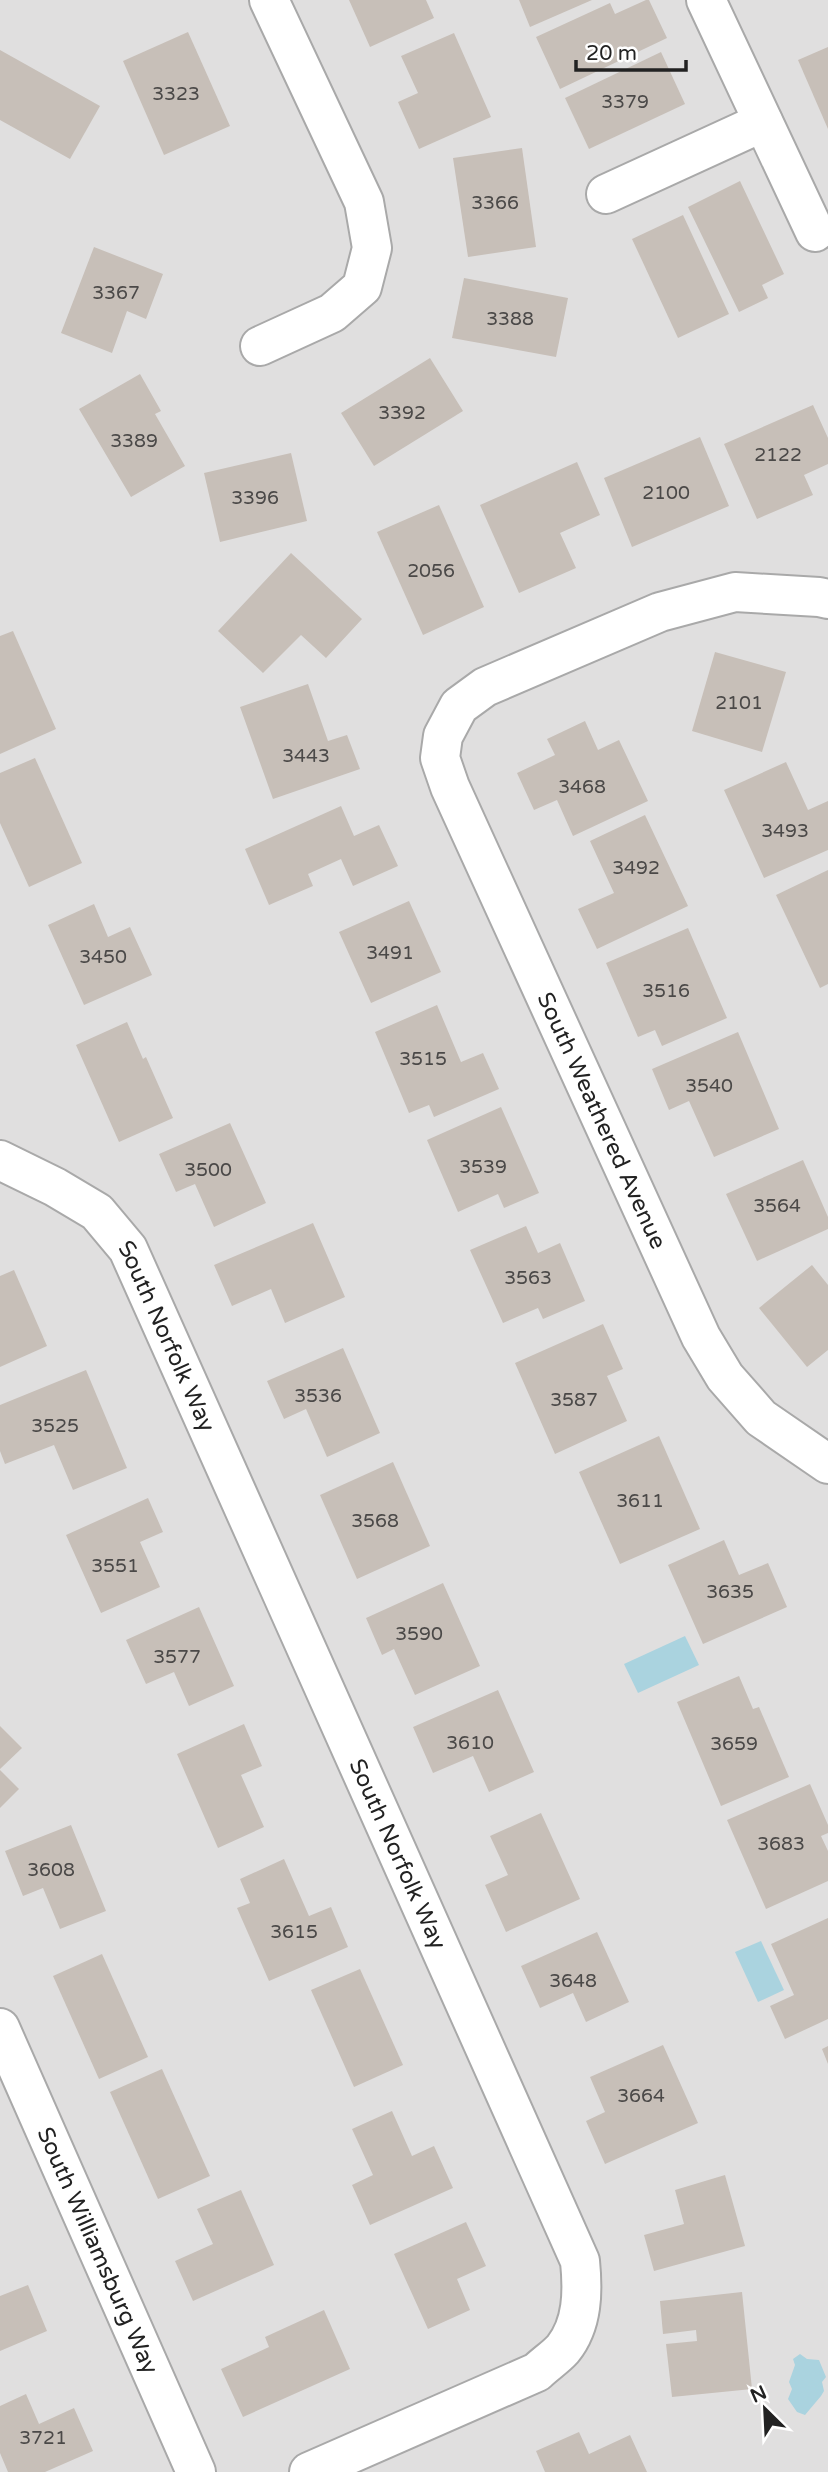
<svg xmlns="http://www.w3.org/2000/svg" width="828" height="2472" viewBox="0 0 828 2472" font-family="'Varela Round',sans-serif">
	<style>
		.residential { fill: #e0dfdf }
		.water { fill: #aad3df }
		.building { fill: #c7bfb8 }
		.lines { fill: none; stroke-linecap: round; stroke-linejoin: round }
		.minor-casing { stroke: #a9a9a9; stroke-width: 42 }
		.minor { stroke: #fff; stroke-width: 38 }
		.labels { text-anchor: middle; stroke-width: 5; stroke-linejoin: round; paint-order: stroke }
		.number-label { font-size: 19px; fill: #4b4948 }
		.street-label { font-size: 23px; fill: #222; stroke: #fff }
	</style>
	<rect width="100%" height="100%" fill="#f2efe9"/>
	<rect class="residential" x="0" y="0" width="828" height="2472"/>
	<g class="water">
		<path d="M685 1636 699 1665 638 1693 624 1664Z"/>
		<path d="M761 1941 784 1990 758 2002 735 1952Z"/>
		<path d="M800 2354 807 2359 819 2360 826 2377 822 2382 824 2391 821 2396 805 2415 797 2412 788 2399 792 2389 789 2382 795 2365 793 2359Z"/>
	</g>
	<g class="building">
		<path d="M349 0H426L434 18 370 47Z"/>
		<path d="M519 0H592L530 27Z"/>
		<path d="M646 0H649L667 38 560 89 536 37 610 3 615 14Z"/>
		<path d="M188 32 230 126 164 155 123 61Z"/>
		<path d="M454 33 491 117 419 149 398 102 418 93 401 56Z"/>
		<path d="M828 47V129L798 60Z"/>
		<path d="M0 50 100 106 70 159 0 120Z"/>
		<path d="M661 52 685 104 589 149 565 98Z"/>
		<path d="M522 148 536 247 468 257 453 158Z"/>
		<path d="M740 181 784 274 762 285 768 298 739 312 688 207Z"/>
		<path d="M683 215 729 314 678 338 632 239Z"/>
		<path d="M94 247 163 274 146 319 127 311 112 353 61 333Z"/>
		<path d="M464 278 568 298 556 357 452 338Z"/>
		<path d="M430 358 463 411 374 466 341 413Z"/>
		<path d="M140 374 161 411 155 414 185 466 131 497 79 409Z"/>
		<path d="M813 405 828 438V464L804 475 813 495 757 519 724 444Z"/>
		<path d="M700 437 729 506 632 547 604 478Z"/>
		<path d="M291 453 307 521 220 542 204 473Z"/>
		<path d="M577 462 600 515 560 533 576 568 519 593 480 505Z"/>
		<path d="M439 505 484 607 423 635 377 532Z"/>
		<path d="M291 553 362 619 326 658 301 635 263 673 218 631Z"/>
		<path d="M13 631 56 729 0 754V636Z"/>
		<path d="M715 652 786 672 762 752 692 731Z"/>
		<path d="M308 684 328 741 347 735 360 769 273 799 240 707Z"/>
		<path d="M585 721 598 750 619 740 648 801 573 836 557 800 534 810 517 773 555 755 547 739Z"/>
		<path d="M35 758 82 863 29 887 0 823V773Z"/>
		<path d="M786 762 808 810 828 801V850L764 878 724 790Z"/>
		<path d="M341 806 354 836 379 825 398 866 353 886 341 859 308 874 313 886 269 905 245 849Z"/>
		<path d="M645 815 688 906 597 949 578 909 614 893 590 841Z"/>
		<path d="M828 870V984L820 988 776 895Z"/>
		<path d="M409 901 441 972 371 1003 339 932Z"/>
		<path d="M94 904 108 937 130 927 152 975 84 1005 48 925Z"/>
		<path d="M688 928 727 1018 662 1046 655 1030 638 1037 606 963Z"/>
		<path d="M437 1005 461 1062 483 1053 499 1089 434 1117 429 1105 409 1113 375 1032Z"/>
		<path d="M127 1022 143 1059 146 1057 173 1118 119 1142 76 1045Z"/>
		<path d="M738 1032 779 1129 714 1157 689 1101 669 1110 652 1069Z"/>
		<path d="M501 1107 539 1193 504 1208 498 1194 458 1212 427 1140Z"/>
		<path d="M230 1123 266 1203 214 1227 195 1184 176 1192 159 1154Z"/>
		<path d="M803 1160 828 1217V1229L757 1261 726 1194Z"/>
		<path d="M313 1223 345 1297 285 1323 271 1289 232 1306 214 1265Z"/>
		<path d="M526 1226 538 1253 560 1243 585 1301 543 1319 538 1308 503 1323 470 1250Z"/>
		<path d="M812 1265 828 1285V1350L807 1367 759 1308Z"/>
		<path d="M14 1270 47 1346 0 1367V1276Z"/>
		<path d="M603 1324 623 1369 607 1376 627 1421 555 1454 515 1363Z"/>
		<path d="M343 1348 380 1433 327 1457 306 1409 284 1419 267 1381Z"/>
		<path d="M86 1370 127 1468 73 1490 54 1445 5 1464 0 1451V1405Z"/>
		<path d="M659 1436 700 1529 620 1564 579 1472Z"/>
		<path d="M393 1462 430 1546 357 1579 320 1495Z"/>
		<path d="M148 1498 163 1532 140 1542 160 1587 101 1613 66 1535Z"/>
		<path d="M724 1540 739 1575 768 1563 787 1607 703 1644 668 1565Z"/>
		<path d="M443 1583 480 1666 415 1695 394 1649 382 1655 366 1618Z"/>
		<path d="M199 1607 234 1686 189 1706 174 1672 146 1684 126 1640Z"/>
		<path d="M739 1676 753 1709 759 1707 789 1777 721 1806 677 1702Z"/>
		<path d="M498 1690 534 1772 489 1792 473 1756 433 1773 413 1727Z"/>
		<path d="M244 1724 262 1766 241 1775 264 1827 218 1848 177 1754Z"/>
		<path d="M0 1726 22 1748 0 1769Z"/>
		<path d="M0 1770 19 1789 0 1808Z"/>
		<path d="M810 1784 828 1825V1833L821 1836 828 1851V1881L766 1909 727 1820Z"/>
		<path d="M541 1813 580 1899 506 1932 485 1885 508 1875 490 1836Z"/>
		<path d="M71 1825 106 1911 60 1929 43 1888 23 1896 5 1851Z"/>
		<path d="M284 1859 309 1916 331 1907 348 1947 269 1981 237 1908 250 1903 240 1879Z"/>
		<path d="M828 1918V2019L785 2039 770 2006 794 1995 771 1944Z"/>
		<path d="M597 1932 629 2002 586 2022 573 1993 540 2008 521 1966Z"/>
		<path d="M102 1954 148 2057 99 2079 53 1976Z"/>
		<path d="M360 1969 403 2065 354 2087 311 1990Z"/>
		<path d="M663 2045 698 2123 605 2164 586 2121 605 2112 590 2077Z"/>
		<path d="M828 2046V2064L822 2049Z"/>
		<path d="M162 2069 210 2176 158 2199 110 2092Z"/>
		<path d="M392 2111 412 2156 434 2146 453 2188 370 2225 352 2185 373 2175 352 2129Z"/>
		<path d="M725 2175 745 2246 654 2271 644 2235 684 2224 675 2190Z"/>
		<path d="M241 2190 274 2265 193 2301 175 2261 213 2244 197 2209Z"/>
		<path d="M466 2222 486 2266 457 2279 470 2310 428 2329 394 2254Z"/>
		<path d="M28 2285 47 2331 0 2351V2296Z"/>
		<path d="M742 2292 752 2389 672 2397 666 2344 697 2341 696 2330 663 2334 660 2301Z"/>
		<path d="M324 2310 350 2369 243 2417 221 2369 269 2347 265 2337Z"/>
		<path d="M26 2394 39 2424 74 2408 93 2451 45 2472H8L0 2453V2406Z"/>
		<path d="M579 2432 589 2454 630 2435 647 2472H545L536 2451Z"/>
	</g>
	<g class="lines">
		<defs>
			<g id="minor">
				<path d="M706 0 815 232"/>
				<path d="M606 194 763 122"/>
				<path d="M260 346 332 313 362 287 372 248 364 202 269 0"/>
				<path id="s1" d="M828 599 819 597 735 592 660 612 485 687 459 706 443 736 440 758 450 787 701 1337 725 1377 761 1418 828 1464"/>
				<path id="s2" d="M0 1160 55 1187 97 1212 128 1249 580 2261C583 2291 583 2324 563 2349 556 2357 545 2364 537 2372L309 2472"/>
				<path id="s3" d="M0 2028 196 2472"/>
			</g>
		</defs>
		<use href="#minor" class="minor-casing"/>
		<use href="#minor" class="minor"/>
	</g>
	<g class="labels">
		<g class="number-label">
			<text x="176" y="100">3323</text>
			<text x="625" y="108">3379</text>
			<text x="495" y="209">3366</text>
			<text x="116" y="299">3367</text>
			<text x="510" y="325">3388</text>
			<text x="402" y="419">3392</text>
			<text x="134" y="447">3389</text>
			<text x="778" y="461">2122</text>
			<text x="666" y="499">2100</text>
			<text x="255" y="504">3396</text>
			<text x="431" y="577">2056</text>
			<text x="739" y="709">2101</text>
			<text x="306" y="762">3443</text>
			<text x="582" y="793">3468</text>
			<text x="785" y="837">3493</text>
			<text x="636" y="874">3492</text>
			<text x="390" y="959">3491</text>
			<text x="103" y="963">3450</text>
			<text x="666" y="997">3516</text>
			<text x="423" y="1065">3515</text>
			<text x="709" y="1092">3540</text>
			<text x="483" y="1173">3539</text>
			<text x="208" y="1176">3500</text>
			<text x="777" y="1212">3564</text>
			<text x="528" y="1284">3563</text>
			<text x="318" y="1402">3536</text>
			<text x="574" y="1406">3587</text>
			<text x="55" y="1432">3525</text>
			<text x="640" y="1507">3611</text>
			<text x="375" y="1527">3568</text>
			<text x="115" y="1572">3551</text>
			<text x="730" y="1598">3635</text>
			<text x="419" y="1640">3590</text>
			<text x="177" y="1663">3577</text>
			<text x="470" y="1749">3610</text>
			<text x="734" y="1750">3659</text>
			<text x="781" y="1850">3683</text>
			<text x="51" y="1876">3608</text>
			<text x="294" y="1938">3615</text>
			<text x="573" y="1987">3648</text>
			<text x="641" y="2102">3664</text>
			<text x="43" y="2444">3721</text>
		</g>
		<g class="street-label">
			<text dy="8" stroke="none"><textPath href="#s1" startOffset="847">South Weathered Avenue</textPath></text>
			<text dy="8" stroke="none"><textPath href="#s2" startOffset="254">South Norfolk Way</textPath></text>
			<text dy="8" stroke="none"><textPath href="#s2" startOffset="821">South Norfolk Way</textPath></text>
			<text dy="8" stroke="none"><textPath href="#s3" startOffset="243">South Williamsburg Way</textPath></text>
		</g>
	</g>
	<g transform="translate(765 2409) rotate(336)" stroke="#ffffff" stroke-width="5" paint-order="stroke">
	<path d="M0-5L12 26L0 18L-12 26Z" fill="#222222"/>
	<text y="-10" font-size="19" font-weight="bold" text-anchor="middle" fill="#222222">N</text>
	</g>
	<path d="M576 60v10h110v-10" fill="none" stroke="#222222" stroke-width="3.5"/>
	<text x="586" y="60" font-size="21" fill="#222222" stroke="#ffffff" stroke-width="5" paint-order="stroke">20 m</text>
</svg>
